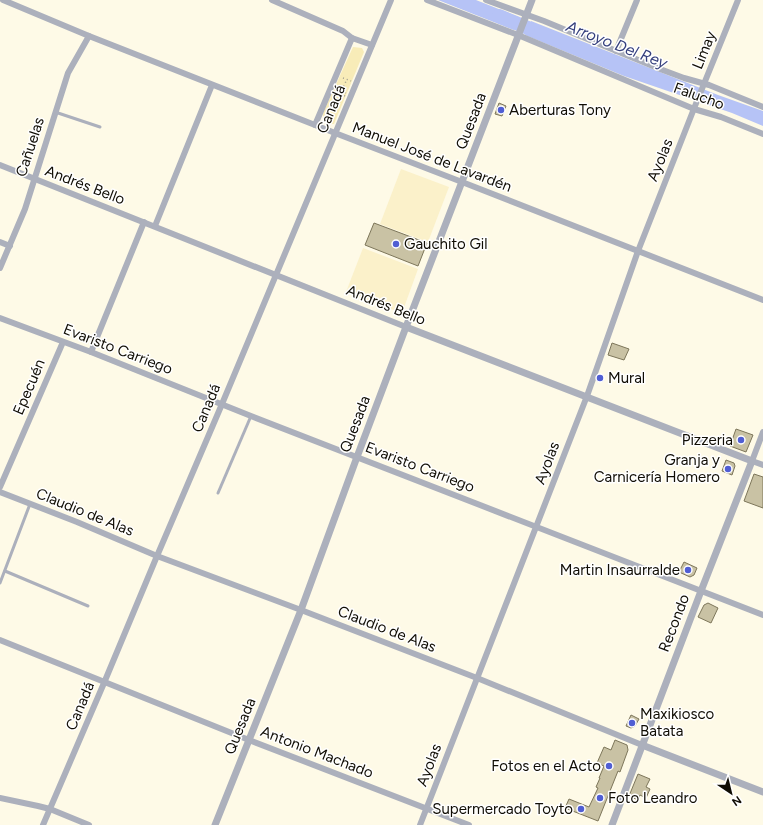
<svg xmlns="http://www.w3.org/2000/svg" width="763" height="825" viewBox="0 0 763 825" font-family="Figtree,sans-serif">
	<style>
		.built { fill: #fbf1ca }
		.green { fill: #f8ecb8 }
		.water { fill: #b6c3f6 }
		.lines { fill: none; stroke-linecap: round; stroke-linejoin: round }
		.river { stroke: #b6c3f6; stroke-width: 14 }
		.building { fill: #c9c2a4; stroke: #7d765a }
		.path { stroke: #a29f90; stroke-width: 1.5; stroke-dasharray: 1 3; stroke-linecap: butt }
		.service { stroke: #acb0bc; stroke-width: 3 }
		.minor { stroke: #acb0bc; stroke-width: 6 }
		.tertiary { stroke: #acb0bc; stroke-width: 7 }
		.poi-dot { fill: #505ed3; stroke: #fff; stroke-width: 1.5 }
		.labels { text-anchor: middle; stroke-width: 3; stroke-linejoin: round; paint-order: stroke }
		.street-label { font-size: 15px; fill: #100d04; stroke: #fff }
		.poi-label { font-size: 15px; fill: #100d04; stroke: #fff; text-anchor: start }
		.water-label { font-size: 16px; font-style: italic; fill: #36407d; stroke: #fff }
	</style>
	<rect width="100%" height="100%" fill="#fefae7"/>
	<g class="built">
		<path d="M401 169 449 187 428 242 380 224Z"/>
		<path d="M363 248 418 269 402 313 346 292Z"/>
	</g>
	<path class="green" d="M353 47 362 48 364 52 334 124C329 124 326 123 323 118V113Z"/>
	<g class="water">
		<path d="M438 0H476L519 17 514 30Z"/>
		<path d="M531 21 718 95 763 111V126L732 113 624 76 525 35Z"/>
	</g>
	<g class="lines">
		<path class="river" d="M499 16 528 28"/>
	</g>
	<g class="building">
		<path d="M499 103 506 106 502 116 495 114Z"/>
		<path d="M374 223 427 243 418 266 365 245Z"/>
		<path d="M612 343 629 349 624 360 608 355Z"/>
		<path d="M736 429 753 435 746 452 730 446Z"/>
		<path d="M726 460 734 463 735 466 732 475 722 471Z"/>
		<path d="M754 474 763 477V508L744 501Z"/>
		<path d="M684 562 697 568 694 575 690 577 679 572Z"/>
		<path d="M708 603 718 608 711 623 698 617 704 605Z"/>
		<path d="M631 715 639 719 635 726 631 728 626 726Z"/>
		<path d="M615 740 627 745 628 750 620 772 618 771 598 821 565 808 569 799 589 807 598 788 596 787 600 778H599L604 766 597 763 604 747 611 750Z"/>
		<path d="M638 774 650 779 646 787 650 789 646 798 640 795 638 800 629 796Z"/>
	</g>
	<g class="lines">
		<g class="path">
			<path d="M343 78 351 81"/>
			<path d="M338 90 346 93"/>
			<path d="M342 90 347 79"/>
			<path d="M337 92 345 96"/>
			<path d="M324 117 334 121"/>
		</g>
		<g class="service">
			<path d="M55 112 100 127"/>
			<path d="M218 493 251 416"/>
			<path d="M5 571 88 606"/>
			<path d="M0 583 30 504"/>
		</g>
		<g class="minor">
			<path d="M3 0 89 36 315 125 335 133 462 182 763 300"/>
			<path d="M272 0 343 31 352 38 372 45"/>
			<path d="M427 0 518 35 694 109 721 117 763 134"/>
			<path d="M486 0 544 21 660 69 684 78 709 85 763 107"/>
			<path d="M616 51 637 0"/>
			<path d="M315 125 352 38"/>
			<path d="M0 165 406 327"/>
			<path d="M155 226 212 85"/>
			<path d="M0 242 10 246"/>
			<path d="M0 268 25 209 68 73 89 36"/>
			<path d="M0 318 91 352 251 416 763 615"/>
			<path d="M91 352 144 222"/>
			<path d="M763 432 752 461 763 465"/>
			<path d="M0 487 63 342"/>
			<path d="M0 492 77 522 157 556 301 610 477 678 642 745"/>
			<path d="M0 640 249 740 469 825"/>
			<path d="M0 798 38 806 50 809 89 825"/>
			<path d="M43 825 104 683 157 556 222 404 391 0"/>
			<path d="M420 825 587 396 638 251 695 106 738 0"/>
		</g>
		<g class="tertiary">
			<path d="M406 327 752 461 701 591 612 825"/>
			<path d="M642 745 763 792"/>
			<path d="M215 825 301 610 357 457 406 327 532 0"/>
		</g>
	</g>
	<g class="poi-dot">
		<circle cx="501" cy="110" r="4"/>
		<circle cx="396" cy="244" r="4"/>
		<circle cx="600" cy="378" r="4"/>
		<circle cx="741" cy="440" r="4"/>
		<circle cx="728" cy="469" r="4"/>
		<circle cx="688" cy="570" r="4"/>
		<circle cx="632" cy="723" r="4"/>
		<circle cx="609" cy="766" r="4"/>
		<circle cx="600" cy="798" r="4"/>
		<circle cx="581" cy="809" r="4"/>
	</g>
	<g class="labels">
		<g class="street-label">
			<text transform="translate(704 50) rotate(-68)" y="5">Limay</text>
			<text transform="translate(699 96) rotate(20)" y="5">Falucho</text>
			<text transform="translate(331 109) rotate(-67)" y="5">Canadá</text>
			<text transform="translate(471 121) rotate(-69)" y="5">Quesada</text>
			<text transform="translate(30 147) rotate(-72)" y="5">Cañuelas</text>
			<text transform="translate(432 157) rotate(21)" y="5">Manuel José de Lavardén</text>
			<text transform="translate(660 160) rotate(-68)" y="5">Ayolas</text>
			<text transform="translate(85 185) rotate(21)" y="5">Andrés Bello</text>
			<text transform="translate(386 305) rotate(22)" y="5">Andrés Bello</text>
			<text transform="translate(118 349) rotate(21)" y="5">Evaristo Carriego</text>
			<text transform="translate(29 387) rotate(-67)" y="5">Epecuén</text>
			<text transform="translate(206 408) rotate(-67)" y="5">Canadá</text>
			<text transform="translate(355 424) rotate(-69)" y="5">Quesada</text>
			<text transform="translate(547 463) rotate(-69)" y="5">Ayolas</text>
			<text transform="translate(420 467) rotate(21)" y="5">Evaristo Carriego</text>
			<text transform="translate(85 512) rotate(22)" y="5">Claudio de Alas</text>
			<text transform="translate(674 623) rotate(-69)" y="5">Recondo</text>
			<text transform="translate(387 629) rotate(21)" y="5">Claudio de Alas</text>
			<text transform="translate(80 706) rotate(-67)" y="5">Canadá</text>
			<text transform="translate(240 726) rotate(-68)" y="5">Quesada</text>
			<text transform="translate(317 752) rotate(21)" y="5">Antonio Machado</text>
			<text transform="translate(429 765) rotate(-69)" y="5">Ayolas</text>
		</g>
		<g class="poi-label">
			<text x="509" y="115">Aberturas Tony</text>
			<text x="404" y="249">Gauchito Gil</text>
			<text x="608" y="383">Mural</text>
			<text x="733" y="445" text-anchor="end">Pizzeria</text>
			<text x="720" y="465" text-anchor="end">Granja y<tspan x="720" dy="17">Carnicería Homero</tspan></text>
			<text x="680" y="575" text-anchor="end">Martin Insaurralde</text>
			<text x="640" y="719">Maxikiosco<tspan x="640" dy="17">Batata</tspan></text>
			<text x="601" y="771" text-anchor="end">Fotos en el Acto</text>
			<text x="608" y="803">Foto Leandro</text>
			<text x="573" y="814" text-anchor="end">Supermercado Toyto</text>
		</g>
		<g class="water-label">
			<text transform="translate(617 44) rotate(21)" y="6">Arroyo Del Rey</text>
		</g>
	</g>
	<g transform="translate(731 793) rotate(145)" stroke="#ffffff" stroke-width="3" paint-order="stroke">
	<path d="M0-3L7 15L0 10L-7 15Z" fill="#100d04"/>
	<text y="-6" font-size="11" font-weight="bold" text-anchor="middle" fill="#100d04">N</text>
	</g>
</svg>
